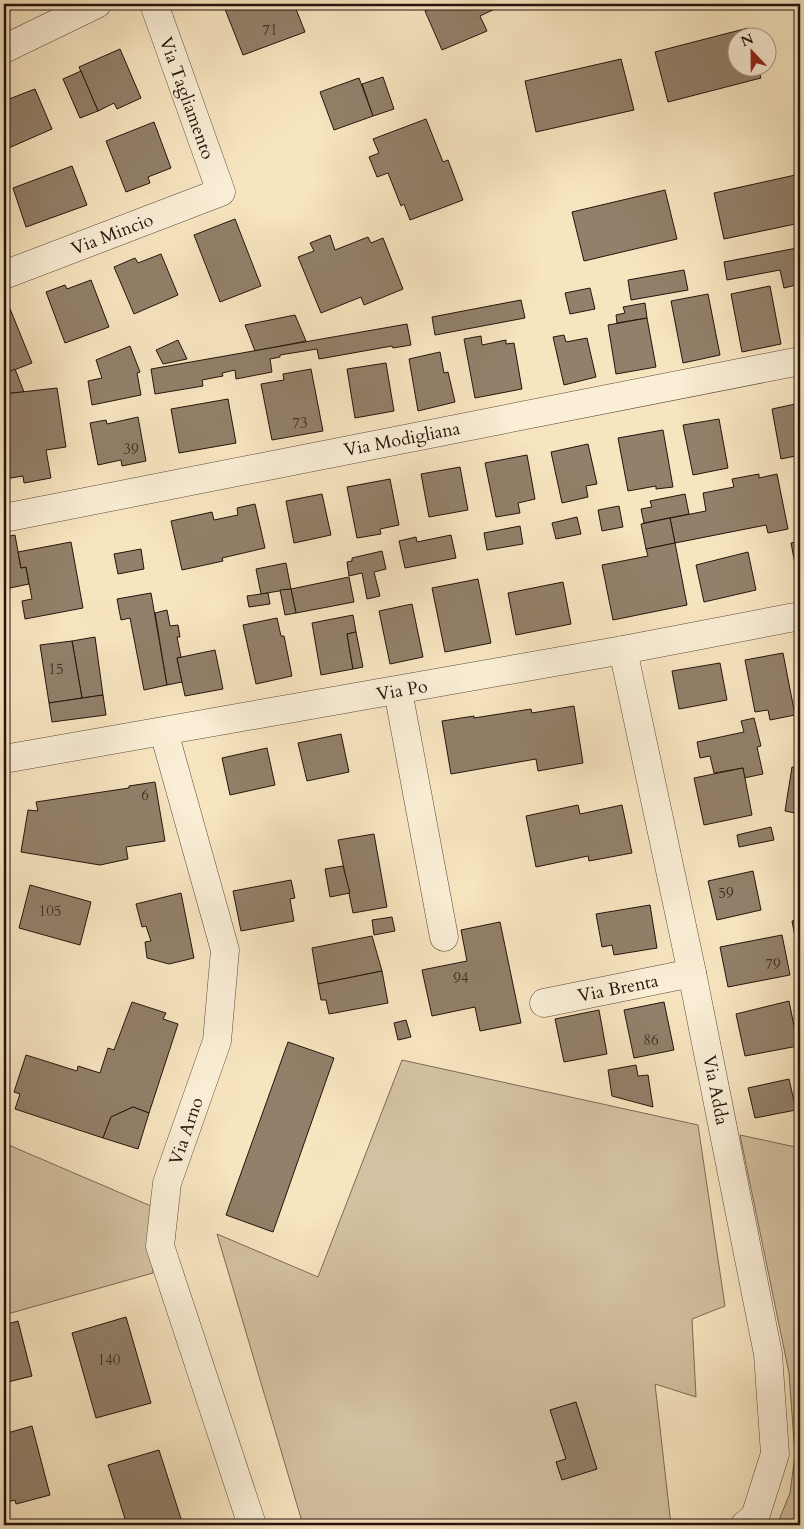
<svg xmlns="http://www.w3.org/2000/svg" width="804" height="1529" viewBox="0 0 804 1529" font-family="Cardo,serif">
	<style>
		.green { fill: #d3c1a1; stroke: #7c6a56 }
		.building { fill: #92806a; stroke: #25130c }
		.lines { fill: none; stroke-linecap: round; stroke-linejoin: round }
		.minor-casing { stroke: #5a4839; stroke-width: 29 }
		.minor { stroke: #faeed6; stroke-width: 28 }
		.labels { text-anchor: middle; stroke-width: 4; stroke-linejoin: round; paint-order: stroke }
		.number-label { font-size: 15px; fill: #402e24 }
		.street-label { font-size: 18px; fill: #25130c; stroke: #faeed6 }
	</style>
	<rect width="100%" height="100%" fill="#f7e5c0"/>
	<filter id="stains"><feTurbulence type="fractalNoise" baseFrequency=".004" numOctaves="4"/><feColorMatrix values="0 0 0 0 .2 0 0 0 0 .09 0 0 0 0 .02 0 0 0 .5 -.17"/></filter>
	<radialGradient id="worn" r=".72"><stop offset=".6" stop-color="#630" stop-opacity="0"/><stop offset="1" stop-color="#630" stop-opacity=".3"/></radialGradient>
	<g class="green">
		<path d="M402 1060 698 1125 725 1306 692 1319 696 1397 655 1384 671 1525H303L217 1234 318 1277Z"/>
		<path d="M740 1135 800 1148V1525H777L790 1493 795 1455 789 1373Z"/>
		<path d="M4 1143 151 1206 153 1273 4 1315Z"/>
	</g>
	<g class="building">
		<path d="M223 4H294L305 32 243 55Z"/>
		<path d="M440 4H497L499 7 480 16 487 31 442 50 425 11Z"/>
		<path d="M748 28 751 38H736V68H758L761 78 668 102 655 52Z"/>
		<path d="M120 49 141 98 117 109 114 103 98 111 79 67Z"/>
		<path d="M621 59 634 110 536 132 525 81Z"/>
		<path d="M81 71 98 111 80 118 63 79Z"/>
		<path d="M383 77 394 109 373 116 362 84Z"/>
		<path d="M359 78 373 116 334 130 320 92Z"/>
		<path d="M35 89 52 129 4 150V101Z"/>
		<path d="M426 119 443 162 448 160 463 200 410 220 404 204 401 206 388 173 377 177 369 157 379 153 373 139Z"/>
		<path d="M154 122 171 168 148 177 150 183 126 192 106 141Z"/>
		<path d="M72 166 87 205 26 227 13 188Z"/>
		<path d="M800 174V223L724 239 714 193Z"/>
		<path d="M665 190 677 239 584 261 572 212Z"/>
		<path d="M235 219 261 286 220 302 194 235Z"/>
		<path d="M330 235 335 250 368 237 371 243 383 238 403 289 364 305 361 297 321 313 298 257 314 251 310 243Z"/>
		<path d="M797 248 800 284 784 288 780 270 727 280 724 262Z"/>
		<path d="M161 254 178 295 134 314 114 267 135 258 138 263Z"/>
		<path d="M684 270 688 290 631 300 628 280Z"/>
		<path d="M91 280 109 327 65 343 46 292 65 285 67 289Z"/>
		<path d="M770 286 781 344 742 352 731 294Z"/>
		<path d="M590 288 595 309 570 314 565 293Z"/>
		<path d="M708 294 720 355 683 363 671 301Z"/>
		<path d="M6 299 32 363 4 374V300Z"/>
		<path d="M521 300 525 318 435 335 432 317Z"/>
		<path d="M645 303 647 318 617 323 616 315 625 313 623 307Z"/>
		<path d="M295 315 306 341 255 351 245 325Z"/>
		<path d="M647 318 656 367 616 374 608 325Z"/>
		<path d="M407 324 411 345 393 348 392 346 319 359 317 349 280 355V357L270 359 272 372 236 379 235 370 222 373 223 376 202 380 203 386 155 394 151 369Z"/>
		<path d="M564 335 566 342 587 338 596 377 564 385 553 337Z"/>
		<path d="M481 336 482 345 506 340V344L514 343 522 389 475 398 464 339Z"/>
		<path d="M178 340 187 359 163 364 156 350Z"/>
		<path d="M130 346 140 372 137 373 141 395 92 405 88 381 102 378 96 360Z"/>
		<path d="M440 352 444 373 448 372 455 402 418 411 409 359Z"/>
		<path d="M386 363 394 411 355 418 347 369Z"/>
		<path d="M15 369 24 392 4 394V374Z"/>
		<path d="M311 369 323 431 272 440 261 384 284 380 283 374Z"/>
		<path d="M57 388 66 447 46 450 51 478 24 483 23 476 5 479 4 394Z"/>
		<path d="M228 399 236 443 179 453 171 409Z"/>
		<path d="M800 403V455L781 459 772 409Z"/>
		<path d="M138 417 146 461 122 466 121 460 98 465 90 423 106 420 107 424Z"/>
		<path d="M719 419 728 468 693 475 683 425Z"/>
		<path d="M663 430 673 487 656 489V486L628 491 618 438Z"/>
		<path d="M588 444 597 484 586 486 588 497 562 503 551 452Z"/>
		<path d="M527 455 535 499 518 503 520 513 496 517 485 463Z"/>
		<path d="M460 467 468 510 429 517 421 474Z"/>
		<path d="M759 474V478L777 474 788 529 768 533 766 525 675 543 670 518 706 511 703 493 734 487 732 479Z"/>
		<path d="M390 479 399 525 380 529 381 534 357 538 347 487Z"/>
		<path d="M322 494 331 535 294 543 286 501Z"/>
		<path d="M685 494 689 514 644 523 641 509 652 507 650 501Z"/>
		<path d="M255 504 265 548 222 558 223 561 182 570 171 521 212 512 214 520 238 515 237 508Z"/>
		<path d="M619 506 623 527 602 531 598 510Z"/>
		<path d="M577 517 581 534 556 539 552 523Z"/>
		<path d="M670 518 675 543 646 549 641 524Z"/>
		<path d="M796 523H800V574L797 575 791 543 800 541Z"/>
		<path d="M520 526 523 544 487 550 484 533Z"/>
		<path d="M15 535 21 568 26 567 29 584 5 589 4 537Z"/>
		<path d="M451 535 456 558 405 568 399 541 416 537 417 542Z"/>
		<path d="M71 542 83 608 25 619 22 601 32 599 26 567 21 568 18 552Z"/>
		<path d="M675 543 687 605 613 620 602 565 648 556 646 549Z"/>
		<path d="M141 549 144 569 118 574 114 554Z"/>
		<path d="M382 551 386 569 374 572 380 596 367 599 362 573 349 576 347 562 352 561V558Z"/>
		<path d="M748 552 756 590 704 602 696 565Z"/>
		<path d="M286 563 291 589 261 594 256 569Z"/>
		<path d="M349 577 354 602 296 613 291 589Z"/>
		<path d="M478 579 491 643 445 652 432 588Z"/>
		<path d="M563 582 571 624 516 635 508 593Z"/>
		<path d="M291 589 296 613 285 615 280 590Z"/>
		<path d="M151 593 167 685 144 690 130 618 121 620 117 599Z"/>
		<path d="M268 593 270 604 249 607 247 596Z"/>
		<path d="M412 604 423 657 390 664 379 611Z"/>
		<path d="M167 610 170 626 178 625 180 637H177L181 657 177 658 182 682 167 685 155 613Z"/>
		<path d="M353 615 356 632 347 634 353 669 321 675 312 623Z"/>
		<path d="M277 618 281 636H284L292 676 256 684 243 625Z"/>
		<path d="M356 632 363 667 353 669 347 634Z"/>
		<path d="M95 637 103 695 82 698 72 641Z"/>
		<path d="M72 641 82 698 49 703 40 645Z"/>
		<path d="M215 650 223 689 185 696 177 658Z"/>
		<path d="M783 653 795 715 770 720 768 710 755 712 745 660Z"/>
		<path d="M720 663 727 700 679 709 672 671Z"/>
		<path d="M103 695 106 715 52 722 49 703Z"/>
		<path d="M574 706 583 763 538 771 536 759 451 774 442 721 474 716V718L531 709 532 713Z"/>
		<path d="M754 718 761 746 757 747 763 774 744 778 743 768 714 773 710 756 700 758 697 742 744 732 741 721Z"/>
		<path d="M341 734 349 772 307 781 298 743Z"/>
		<path d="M267 748 275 785 230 795 222 758Z"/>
		<path d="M792 767 800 769V814L785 811Z"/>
		<path d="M743 768 752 815 704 825 694 778Z"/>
		<path d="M155 782 165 841 126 847 128 859 100 865 21 852 28 810 38 811 36 802 129 788V786Z"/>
		<path d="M578 805 580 814 622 805 632 853 589 861 588 856 536 867 526 816Z"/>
		<path d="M771 827 774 840 739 847 737 835Z"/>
		<path d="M374 834 387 907 353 913 338 840Z"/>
		<path d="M343 866 350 893 330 897 325 869Z"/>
		<path d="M753 871 761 910 717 920 708 881Z"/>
		<path d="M291 880 295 898 290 899 294 921 241 931 233 891Z"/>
		<path d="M30 885 91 902 80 945 19 928Z"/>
		<path d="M181 893 194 958 169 964 147 958 145 942 151 941 146 926 142 927 136 904Z"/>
		<path d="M650 905 657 948 614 955 612 945 602 947 596 914Z"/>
		<path d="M392 917 395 931 374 935 372 920Z"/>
		<path d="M800 920V941L796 942 792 921Z"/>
		<path d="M500 922 521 1023 480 1031 475 1007 432 1016 422 970 467 961 461 930Z"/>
		<path d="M782 935 790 975 728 987 720 947Z"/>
		<path d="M372 936 382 971 318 984 312 948Z"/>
		<path d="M382 971 388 1003 329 1014 326 1000H321L318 984Z"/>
		<path d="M789 1001 798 1046 745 1056 736 1014Z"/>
		<path d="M132 1002 166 1013 163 1019 178 1024 149 1113 133 1107 111 1117 103 1138 15 1109 20 1094 14 1092 26 1055 77 1071 78 1066 100 1073 108 1048 114 1050Z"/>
		<path d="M664 1002 674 1050 634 1058 624 1010Z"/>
		<path d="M599 1010 607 1054 564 1062 555 1019Z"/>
		<path d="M406 1020 411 1037 398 1040 394 1023Z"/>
		<path d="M288 1042 334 1058 273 1232 226 1215Z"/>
		<path d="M636 1065 638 1076 648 1075 653 1107 612 1096 608 1070Z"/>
		<path d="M789 1079 796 1110 755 1118 748 1088Z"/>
		<path d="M133 1107 149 1113 138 1149 103 1138 111 1117Z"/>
		<path d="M126 1317 151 1403 96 1418 72 1333Z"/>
		<path d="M18 1321 32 1376 4 1383V1325Z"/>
		<path d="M576 1402 597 1469 562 1480 556 1462 566 1459 550 1410Z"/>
		<path d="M32 1426 50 1495 16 1504 15 1500 4 1503V1434Z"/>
		<path d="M159 1450 183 1525H127L108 1465Z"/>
	</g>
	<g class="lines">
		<defs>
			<g id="minor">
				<path d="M4 49 97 4"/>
				<path d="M4 275 221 192 154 4"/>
				<path d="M4 518 800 361"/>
				<path d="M623 650 692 973 768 1354 775 1454 755 1517 745 1525"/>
				<path d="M398 691 444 937"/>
				<path d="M164 732 225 950 217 1041 167 1183 160 1246 252 1525"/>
				<path d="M4 759 623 650 800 616"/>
				<path d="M544 1003 692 973"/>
			</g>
		</defs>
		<use href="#minor" class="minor-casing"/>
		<use href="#minor" class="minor"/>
	</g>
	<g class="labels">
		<g class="number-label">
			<text x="270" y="35">71</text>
			<text x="300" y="428">73</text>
			<text x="131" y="454">39</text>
			<text x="56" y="674">15</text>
			<text x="145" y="800">6</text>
			<text x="726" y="898">59</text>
			<text x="50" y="916">105</text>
			<text x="773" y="969">79</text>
			<text x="461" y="983">94</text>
			<text x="651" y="1045">86</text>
			<text x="109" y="1365">140</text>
		</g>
		<g class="street-label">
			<text transform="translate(187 98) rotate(70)" y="6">Via Tagliamento</text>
			<text transform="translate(112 234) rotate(-21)" y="6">Via Mincio</text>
			<text transform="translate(402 439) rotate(-11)" y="6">Via Modigliana</text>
			<text transform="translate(402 690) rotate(-10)" y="6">Via Po</text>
			<text transform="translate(618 988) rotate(-11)" y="6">Via Brenta</text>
			<text transform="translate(716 1090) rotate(79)" y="6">Via Adda</text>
			<text transform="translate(186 1131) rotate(-71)" y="6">Via Arno</text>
		</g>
	</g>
	<rect width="804" height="1529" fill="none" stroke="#f7e5c0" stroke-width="20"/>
	<rect x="5" y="5" width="794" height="1519" fill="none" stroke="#25130c" stroke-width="2.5"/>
	<rect x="10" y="10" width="784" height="1509" fill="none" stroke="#25130c"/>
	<g transform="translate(752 52) rotate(338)"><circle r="24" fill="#faeed6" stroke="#a59685"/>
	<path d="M0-4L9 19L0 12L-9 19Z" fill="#8f2418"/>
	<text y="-8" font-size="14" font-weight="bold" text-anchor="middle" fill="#25130c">N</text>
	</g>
	<rect width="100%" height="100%" filter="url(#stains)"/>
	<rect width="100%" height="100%" fill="url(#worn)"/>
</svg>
